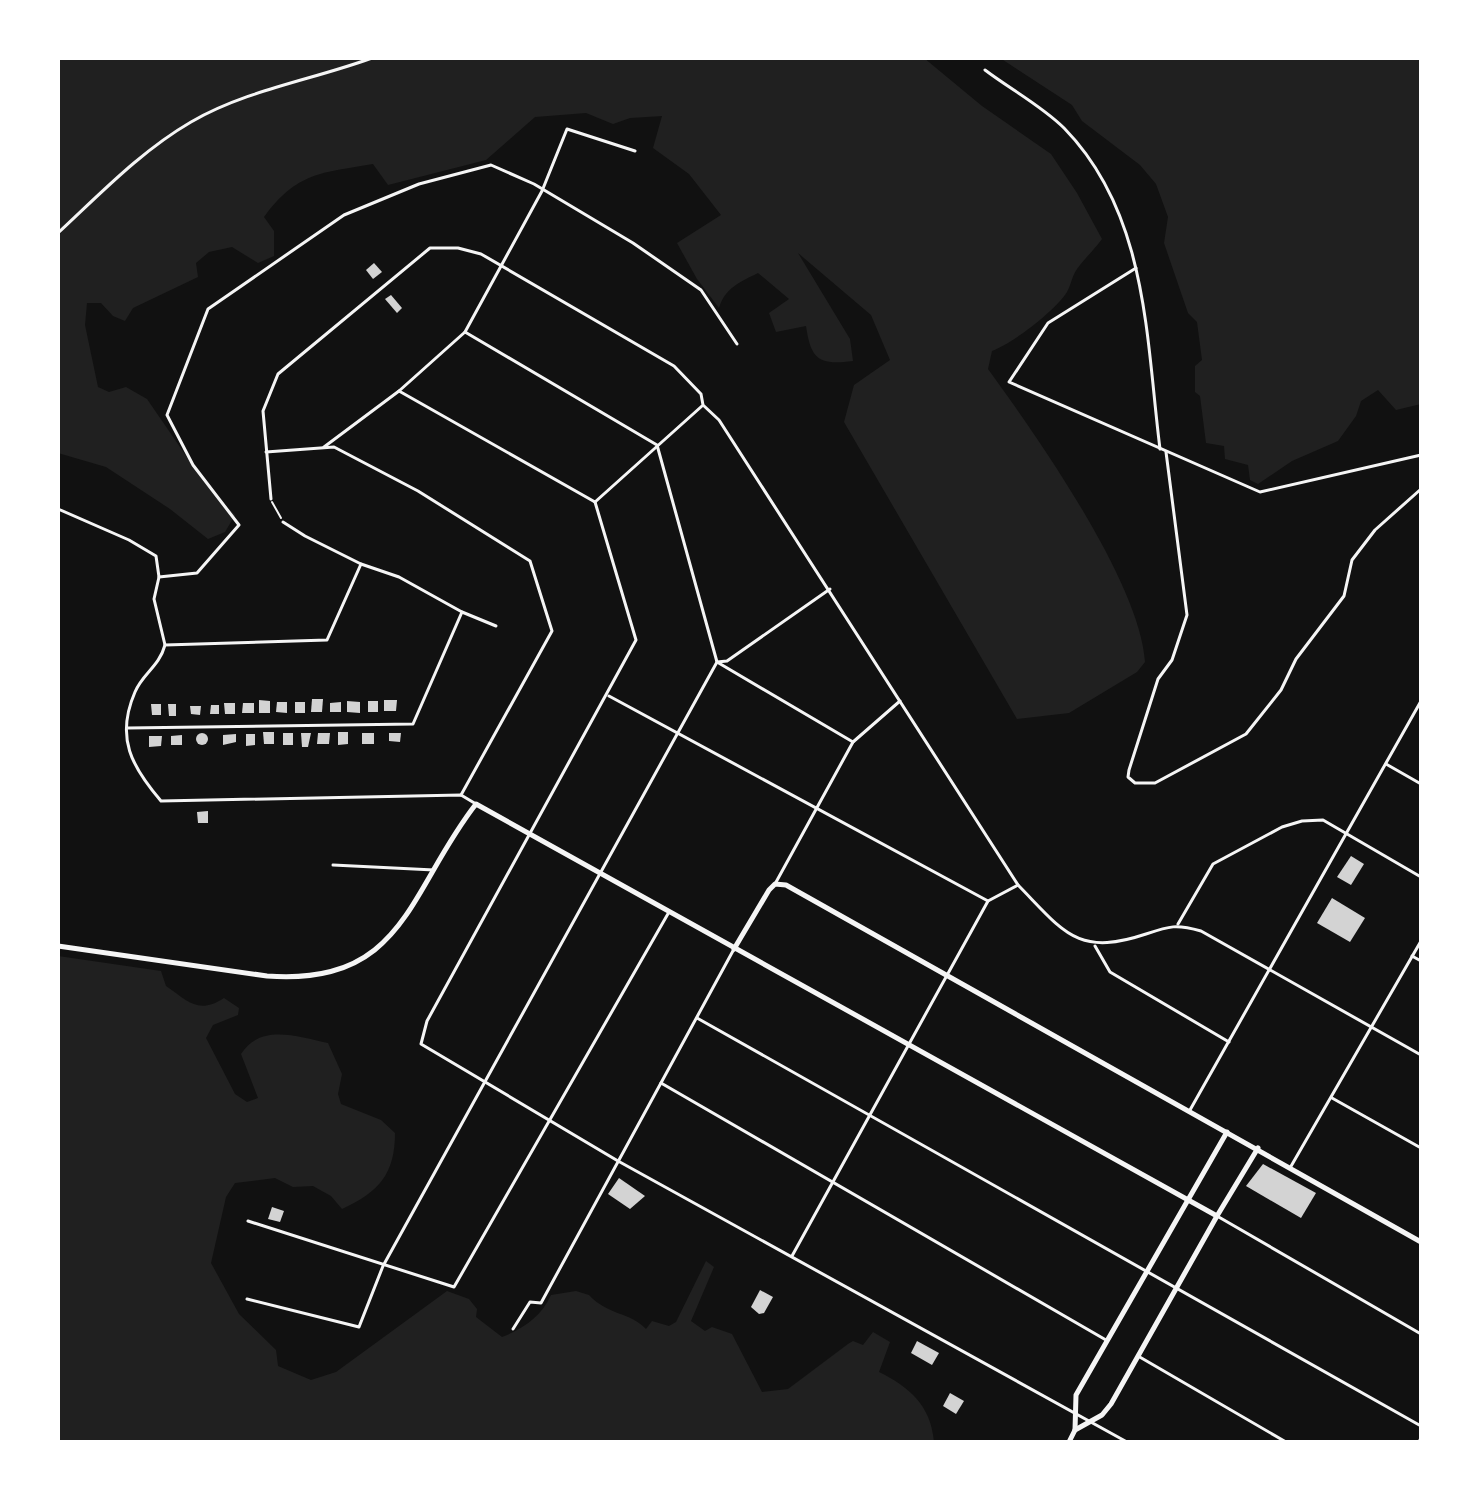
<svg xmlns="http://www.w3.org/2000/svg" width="1479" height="1500" viewBox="0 0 1479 1500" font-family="'DM Sans',sans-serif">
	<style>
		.green { fill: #202020 }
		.building { fill: #d3d3d3 }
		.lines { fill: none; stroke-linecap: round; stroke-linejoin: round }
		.path { stroke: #f5f5f5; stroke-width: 2 }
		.minor { stroke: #f5f5f5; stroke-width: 3 }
		.secondary { stroke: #f5f5f5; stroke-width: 5 }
		.primary { stroke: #f5f5f5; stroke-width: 5 }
	</style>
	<rect width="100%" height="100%" fill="#111"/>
	<g class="green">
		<path d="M58 58H924L982 106 1051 154 1077 193 1102 239C1094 250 1085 258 1077 269 1072 276 1071 285 1067 292 1055 311 1012 344 992 351L988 369C1036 435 1140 582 1145 662L1137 672 1069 713 1017 719 844 422 854 385 890 360 871 315 798 253 850 339 853 361C820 365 811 361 806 326L776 332 769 313 789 299 758 273C740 282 725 288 719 308L697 279 677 243 721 215 689 174 653 148 662 116 630 118 613 124 586 113 535 117 486 160 388 185 373 164C321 173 297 172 264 217L274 231V256L258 263 232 247 209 252 196 263 198 277 133 308 125 321 113 316 101 303H87L85 325 98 387 109 392 126 387 147 399 204 482 235 515 225 532 208 539 170 509 106 467 58 453Z"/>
		<path d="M1000 58H1421V404L1396 410 1378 390 1361 401 1356 416 1338 441 1292 461 1258 484 1250 480 1248 465 1225 459 1224 446 1206 443 1200 396 1195 392V366L1202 360 1197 322 1188 313 1164 243 1168 217 1156 184 1140 165 1082 121 1072 105Z"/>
		<path d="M58 956 161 971 166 986C188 1001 198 1015 224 998L239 1008 238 1015 213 1025 206 1038 235 1094 247 1102 258 1098 241 1054C261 1023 297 1037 328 1043L342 1074 338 1094 341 1104 381 1120 395 1133C395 1174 379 1192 342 1209L331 1196 313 1186 293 1187 275 1178 235 1183 226 1197 211 1263 239 1314 276 1350 278 1366 311 1380 336 1372 447 1291 469 1299 477 1309 476 1317 502 1337C523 1329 542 1316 551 1295L576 1291 589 1295C607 1315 630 1312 646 1329L652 1321 669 1326 676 1322 706 1261 714 1267 691 1321 705 1331 712 1327 732 1334 762 1392 788 1389 848 1344 853 1341 863 1345 873 1332 890 1342 879 1372C909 1387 931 1405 934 1442H58Z"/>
	</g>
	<g class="building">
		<path d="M374 263 382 272 373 279 366 270Z"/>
		<path d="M391 295 402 308 397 313 385 299Z"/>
		<path d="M312 699H323L322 712H311Z"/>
		<path d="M259 700 270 701V713H259Z"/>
		<path d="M384 700H397L396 711H384Z"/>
		<path d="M347 701 360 702V713L347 712Z"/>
		<rect x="368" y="701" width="10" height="11"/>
		<path d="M277 702H287V713L276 712Z"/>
		<rect x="295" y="702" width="10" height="11"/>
		<path d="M341 702V712H330V703Z"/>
		<path d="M224 703H235V714H225Z"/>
		<path d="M243 703H254V713H242Z"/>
		<path d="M151 704H161V715H152Z"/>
		<path d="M168 704H176V716H169Z"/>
		<path d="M211 705H219V714H210Z"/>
		<path d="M190 706H201L200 715 191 714Z"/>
		<path d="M263 732H274V744H264Z"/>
		<path d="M338 732H348V744L338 745Z"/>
		<circle cx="202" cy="739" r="6"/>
		<rect x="283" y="733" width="10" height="12"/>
		<path d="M301 733H311L308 747H302Z"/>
		<path d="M318 733H330L329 744H317Z"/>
		<rect x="362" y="733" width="12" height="11"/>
		<path d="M389 733H401L400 742 389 741Z"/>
		<path d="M236 734V742L223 745V735Z"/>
		<path d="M246 734H255V745L246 746Z"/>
		<path d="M182 735V745H171V736Z"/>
		<path d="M149 736H162L161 746 149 747Z"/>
		<path d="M208 811V823H198L197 812Z"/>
		<path d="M1351 856 1364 864 1351 885 1337 877Z"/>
		<path d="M1332 898 1365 918 1350 942 1317 923Z"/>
		<path d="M1263 1164 1316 1193 1301 1218 1246 1186Z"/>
		<path d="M619 1178 645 1196 630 1209 608 1194Z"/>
		<path d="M272 1207 284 1211 280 1222 268 1219Z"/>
		<path d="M760 1290 773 1297 764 1313 759 1314 751 1307Z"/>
		<path d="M917 1341 939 1353 932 1365 911 1353Z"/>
		<path d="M950 1393 964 1401 956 1414 943 1406Z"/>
	</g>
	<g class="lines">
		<path class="path" d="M272 502 281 518"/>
		<g class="minor">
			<path d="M985 70C1010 89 1042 106 1064 128 1148 214 1146 338 1160 449"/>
			<path d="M58 233C100 194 141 151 191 122 246 90 312 80 372 58"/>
			<path d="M1136 268 1048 323 1009 382 1260 492 1421 455"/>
			<path d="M465 332 542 191 567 129 635 151"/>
			<path d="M399 391 595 502"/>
			<path d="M324 447 399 391 465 332 657 445 717 662 853 742"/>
			<path d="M266 452 334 447 418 491 530 561 552 631 461 795"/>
			<path d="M1166 452 1187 615 1172 660 1158 679 1129 770 1128 777 1135 783H1155L1246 734 1281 690 1296 659 1344 596 1352 560 1375 530 1421 489"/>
			<path d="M271 499 263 411 278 374 430 248H458L481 254 674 366 701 394 703 405 719 420 1018 885C1064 932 1077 957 1146 934 1170 926 1176 924 1201 931L1421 1055"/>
			<path d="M595 502 636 640 427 1021 421 1044 618 1161 1127 1442"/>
			<path d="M595 502 702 406"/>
			<path d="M58 509 129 540 156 556 159 577 154 599 165 645"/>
			<path d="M283 522 305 536 361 564 399 577 462 612 496 626"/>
			<path d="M361 564 327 640 165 645C159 667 143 673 135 692 115 738 132 767 161 801L461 795 476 804"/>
			<path d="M159 577 197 573 239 525 193 465 167 415 208 309 344 215 419 184 491 165 534 184 633 243 701 290 737 344"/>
			<path d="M609 696 988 901"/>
			<path d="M128 728 413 724 462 612"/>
			<path d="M1386 764 1421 784"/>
			<path d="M333 865 434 870"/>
			<path d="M775 884 853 742 900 701"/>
			<path d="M1178 924 1213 864 1282 827 1302 821 1323 820 1421 877"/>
			<path d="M1095 946 1110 972 1229 1042"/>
			<path d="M1412 956 1421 961"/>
			<path d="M697 1018 1421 1426"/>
			<path d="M661 1083 1106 1340"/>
			<path d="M1332 1098 1421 1148"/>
			<path d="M1190 1110 1421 701"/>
			<path d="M1290 1168 1421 941"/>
			<path d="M1217 1216 1421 1334"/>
			<path d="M248 1221 454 1287 669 912"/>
			<path d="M792 1256 988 901 1018 885"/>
			<path d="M247 1299 359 1327 383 1266 717 662 727 661 830 589"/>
			<path d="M513 1329 530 1302 541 1303 734 949"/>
			<path d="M1138 1356 1286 1442"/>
			<path d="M1419 1442 1421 1438"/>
		</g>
		<g class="secondary">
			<path d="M1075 1430 1102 1415 1111 1404 1217 1216"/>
			<path d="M1069 1442 1075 1430 1076 1395 1227 1132"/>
		</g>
		<g class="primary">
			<path d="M58 946 267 976C405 986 408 891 476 804L1217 1216 1258 1148"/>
			<path d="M734 949 769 890 775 884 786 885 1421 1242"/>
		</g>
	</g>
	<rect width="1479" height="1500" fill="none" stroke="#ffffff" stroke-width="120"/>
</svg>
